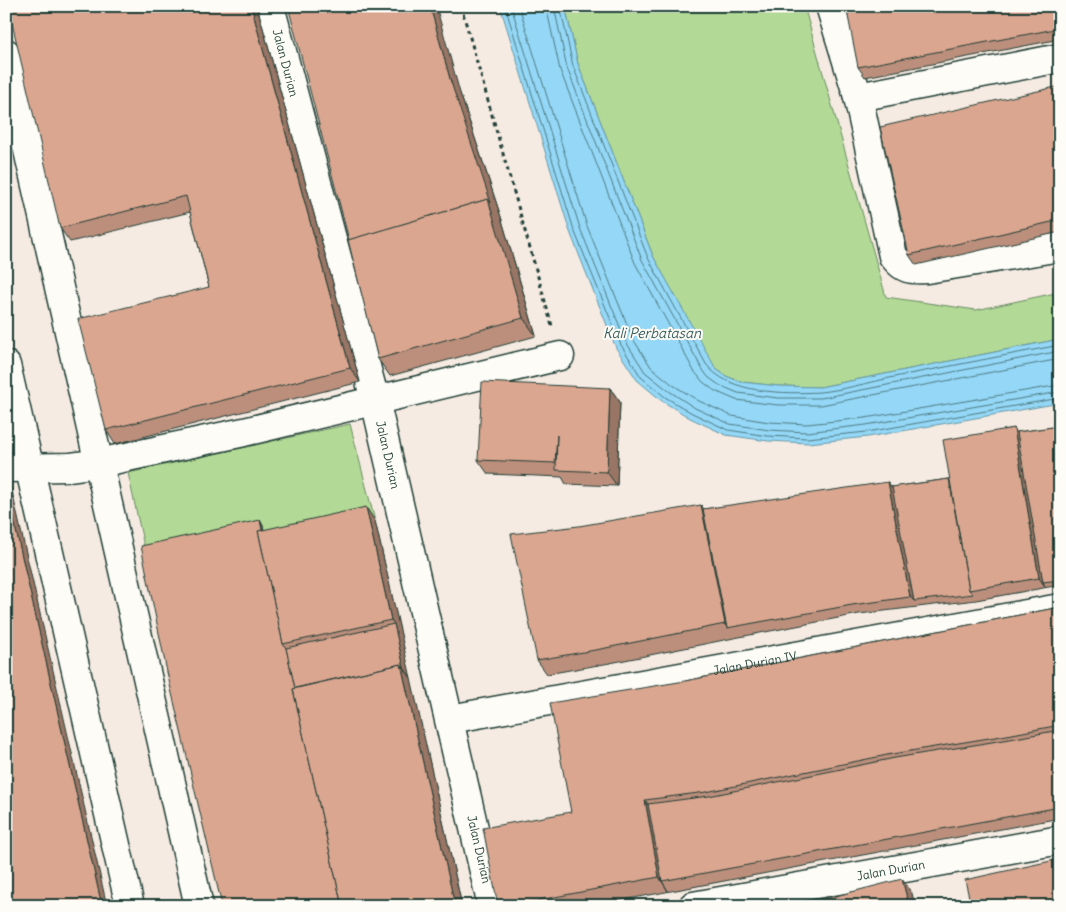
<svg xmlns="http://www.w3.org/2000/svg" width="1066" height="912" viewBox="0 0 1066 912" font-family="Delius,sans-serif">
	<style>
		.green { fill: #b2d995; stroke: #688b64 }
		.water { fill: #94d7f6; stroke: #6599a8 }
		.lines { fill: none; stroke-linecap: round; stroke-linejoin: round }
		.shore { stroke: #4e7b82; stroke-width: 1 }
		.street-casing { stroke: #1f3d34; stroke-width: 31 }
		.path { stroke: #1f3d34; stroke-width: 3; stroke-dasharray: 4 4; stroke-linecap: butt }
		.street { stroke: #fdfcf7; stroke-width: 28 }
		.wall { fill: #bc8f7c; stroke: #1f3d34 }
		.shaded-wall { fill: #997465; stroke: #1f3d34 }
		.building { fill: #dba690; stroke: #1f3d34 }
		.labels { text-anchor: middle; stroke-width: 4; stroke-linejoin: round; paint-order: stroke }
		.street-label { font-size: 12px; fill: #1f3d34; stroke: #fdfcf7 }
		.water-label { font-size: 14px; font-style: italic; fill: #365c5b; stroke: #fdfcf7 }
	</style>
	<rect width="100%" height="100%" fill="#f6ebe2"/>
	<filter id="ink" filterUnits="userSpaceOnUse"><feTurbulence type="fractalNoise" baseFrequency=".02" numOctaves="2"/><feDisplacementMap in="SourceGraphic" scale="10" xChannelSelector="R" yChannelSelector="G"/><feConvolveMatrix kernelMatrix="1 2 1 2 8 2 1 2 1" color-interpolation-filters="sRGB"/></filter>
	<g filter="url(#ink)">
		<g class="green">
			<path d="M565 6H804L886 297 976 310 1060 292V339L820 387 779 386 741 382 726 376 716 369 710 361 653 256 578 64Z"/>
			<path d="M350 424 375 521 267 545 263 526 145 551 128 473Z"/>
		</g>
		<path class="water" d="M500 6H565L578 64 653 256 716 369 726 376 741 382 779 386 820 387 1060 339V403L868 437 808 443 768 441 726 435 690 418 662 401 637 380 616 348 570 232Z"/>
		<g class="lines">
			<g class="shore">
				<path d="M505 6 574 230 621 345 641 377 665 397 692 413 728 430 768 436 807 438 867 432 1060 398"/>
				<path d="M511 6 580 228 626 342 645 372 669 391 695 408 730 424 769 430 807 432 866 425 1060 392"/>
				<path d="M519 6 587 226 633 339 651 367 673 385 699 401 732 416 769 422 807 424 865 418 1060 385"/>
				<path d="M546 6 560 70 635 263 694 371 703 382 715 391 736 400 778 405H821L1060 359"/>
				<path d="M554 6 567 68 642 260 701 367 708 377 719 385 738 393 778 398H821L1060 351"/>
				<path d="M560 6 573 66 648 258 706 364C728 394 785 394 820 392 844 390 874 381 899 376 952 366 1006 355 1060 345"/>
			</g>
			<defs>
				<g id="street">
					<path id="s1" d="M270 6 375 400 492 906"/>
					<path d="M830 6 858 97 893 256C904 270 910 270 927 269L1060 247"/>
					<path d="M6 53 199 906"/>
					<path d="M858 97 1060 58"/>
					<path d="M6 365 130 906"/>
					<path d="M6 468 70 467 99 463 244 432 560 356"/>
					<path id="s2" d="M450 719 1060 608"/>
					<path id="s3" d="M693 906 1060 840"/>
				</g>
			</defs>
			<use href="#street" class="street-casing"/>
			<path class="path" d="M461 6 552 326"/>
			<use href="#street" class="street"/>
		</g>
		<g class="wall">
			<path d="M257 6 360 382 115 444 106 430 209 287 190 212 70 242 60 228Z"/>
			<path d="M1060 6V39L865 77 858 67Z"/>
			<path d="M1060 86V232L916 265 909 255Z"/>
			<path d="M460 93 501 217 536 336 390 376 378 359 349 240Z"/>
			<path d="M610 388 620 402 617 486 566 484 562 477 488 474 478 460Z"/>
			<path d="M1060 426V585L976 600 859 614 734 638 610 663 547 674 537 660 701 505 703 509 892 487 949 479 1017 432Z"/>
			<path d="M260 520 263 526 264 530 375 521 462 906 208 845Z"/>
			<path d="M1060 607V818L591 906H498L571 812 685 681Z"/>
		</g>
		<g class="shaded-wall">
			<path d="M251 6H257L360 382 350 368Z"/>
			<path d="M430 6H436L460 93 501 217 536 336 523 318 450 79Z"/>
			<path d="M610 388 620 402 617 486 607 472Z"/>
			<path d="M1014 428 1020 438 1043 582 1046 588 1039 578Z"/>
			<path d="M6 480 11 487 107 906H102L6 487Z"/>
			<path d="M888 482 895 492 914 601 910 597Z"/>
			<path d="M701 505 710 518 727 628 725 624Z"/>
			<path d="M366 507 375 521 411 678 404 668 394 624 391 620Z"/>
			<path d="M260 520 263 526 288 643Z"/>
			<path d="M401 664 411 678 462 906H455Z"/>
			<path d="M645 800 655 814 662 881 668 891 659 877Z"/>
			<path d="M902 879 912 893 915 906H909Z"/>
		</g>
		<g class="building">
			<path d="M8 6H251L350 368 106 430 78 319 209 287 186 196 60 228Z"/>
			<path d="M288 6H430L450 79 491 203 488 199 349 240Z"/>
			<path d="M846 6H1060V28L858 67Z"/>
			<path d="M1060 86V220L909 255 880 127Z"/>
			<path d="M488 199 523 318 378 359 348 240Z"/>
			<path d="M482 382 610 388 607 472 556 470 557 435 555 463 478 460Z"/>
			<path d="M1060 426V580L1043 582 1017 432Z"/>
			<path d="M1014 428 1039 578 969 590 943 440Z"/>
			<path d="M949 479 969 590 973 594 914 601 892 487Z"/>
			<path d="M888 482 910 597 852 605 727 628 703 509Z"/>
			<path d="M6 487 102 906H6Z"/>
			<path d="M701 505 725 624 601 649 537 660 511 534 579 526Z"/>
			<path d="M366 507 391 620 283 644 258 531Z"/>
			<path d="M260 520 262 530 258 531 283 644 286 648 295 688 293 689 342 906H222L167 672 141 546Z"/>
			<path d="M1060 607V725L1007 735 892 754 706 792 645 800 659 877 508 906H498L483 828 571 812 550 703 685 681Z"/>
			<path d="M394 624 404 668 401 664 295 688 286 648Z"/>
			<path d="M401 664 455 906H342L293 689Z"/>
			<path d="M1060 730V807L662 881 648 804 709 796 895 758 1010 739Z"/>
			<path d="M1060 859V906H971L965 880Z"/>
			<path d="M902 879 909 906H797Z"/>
		</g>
	</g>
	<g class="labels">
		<g class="street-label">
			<text dy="4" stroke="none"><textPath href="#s1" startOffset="59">Jalan Durian</textPath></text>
			<text dy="4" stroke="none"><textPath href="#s1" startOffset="464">Jalan Durian</textPath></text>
			<text dy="4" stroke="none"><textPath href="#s2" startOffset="310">Jalan Durian IV</textPath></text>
			<text dy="4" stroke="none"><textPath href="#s1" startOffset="869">Jalan Durian</textPath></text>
			<text dy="4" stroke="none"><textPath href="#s3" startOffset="201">Jalan Durian</textPath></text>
		</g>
		<g class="water-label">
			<text x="652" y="338">Kali Perbatasan</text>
		</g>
	</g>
	<rect width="1066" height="912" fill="none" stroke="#fdfcf7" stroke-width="25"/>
	<rect x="12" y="12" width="1041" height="887" fill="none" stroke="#1f3d34" stroke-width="2" filter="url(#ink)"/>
</svg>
